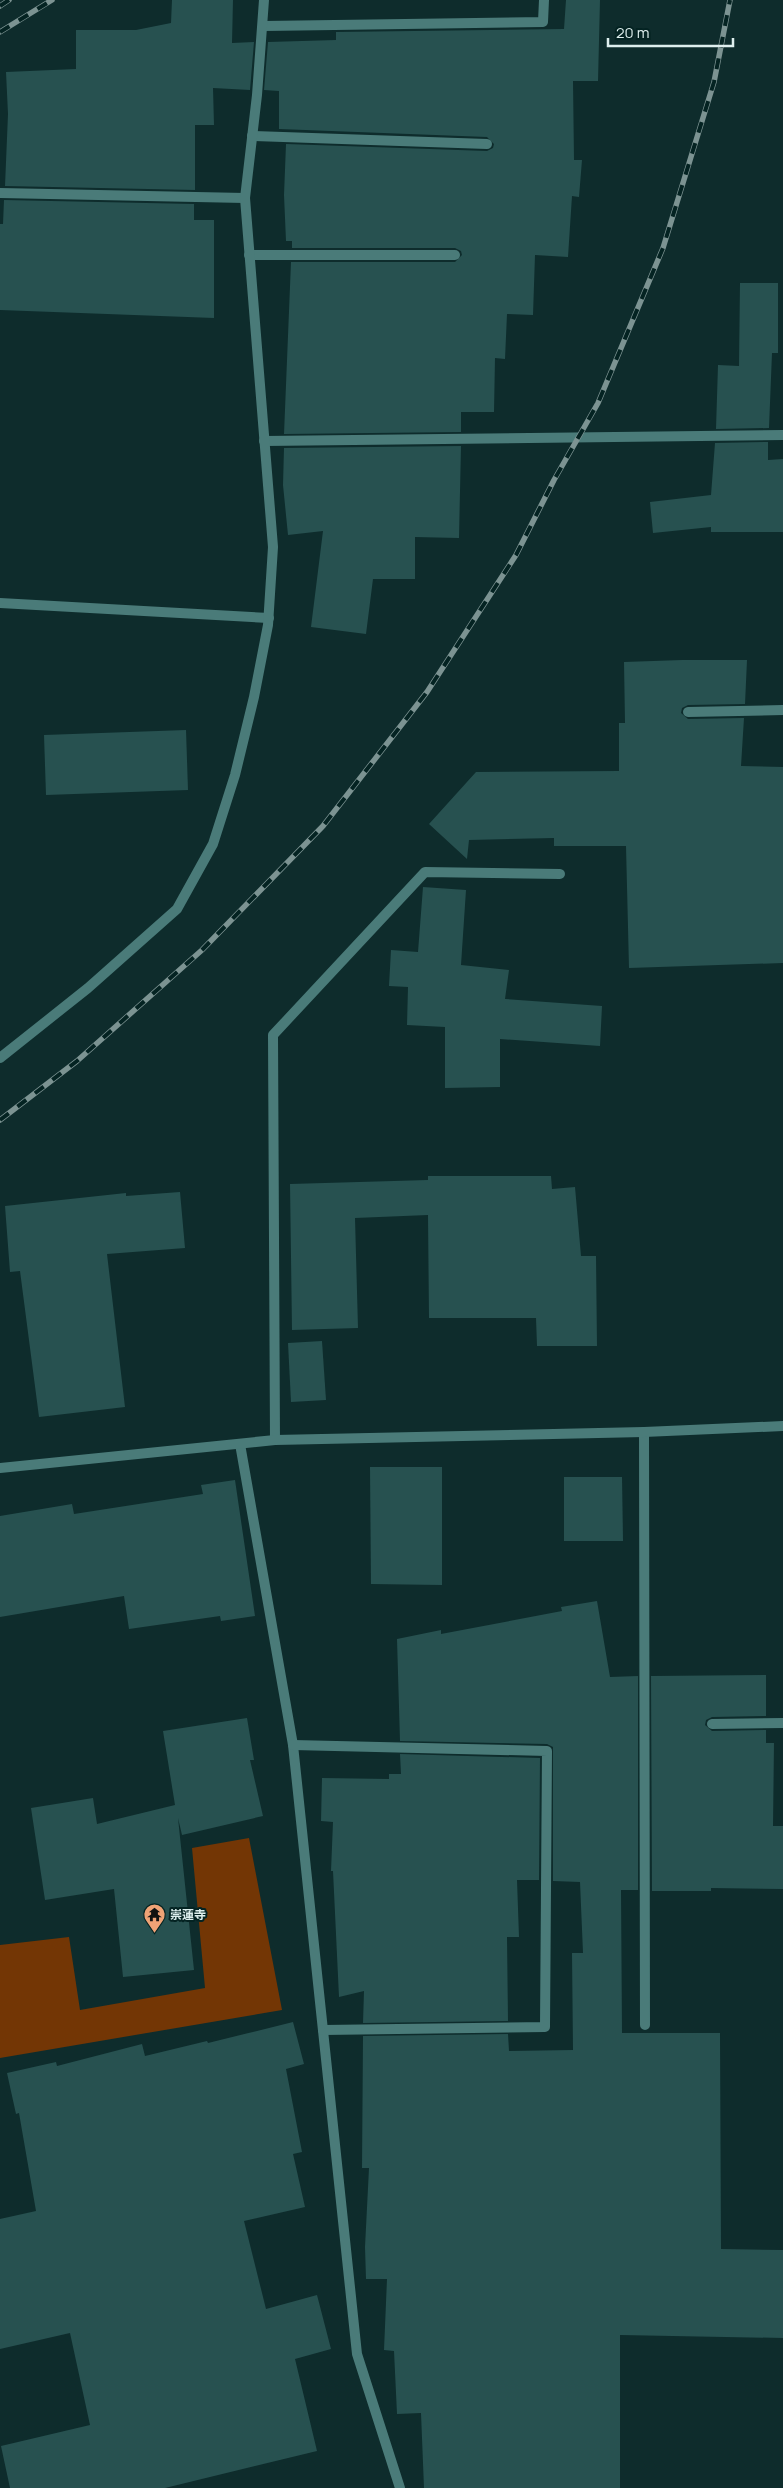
<svg xmlns="http://www.w3.org/2000/svg" width="783" height="2488" viewBox="0 0 783 2488" font-family="Manrope,'Noto Sans JP',sans-serif">
	<style>
		.green { fill: #733605 }
		.building { fill: #275150 }
		.lines { fill: none; stroke-linecap: round; stroke-linejoin: round }
		.service { stroke: #4a7b79; stroke-width: 10 }
		.minor { stroke: #4a7b79; stroke-width: 10 }
		.tertiary { stroke: #4a7b79; stroke-width: 10 }
		.rail-casing { stroke: #7c9392; stroke-width: 5.5 }
		.rail { stroke: #042322; stroke-width: 4; stroke-dasharray: 11; stroke-linecap: butt }
		.labels { text-anchor: middle; stroke-width: 4; stroke-linejoin: round; paint-order: stroke }
		.poi-label { font-size: 12px; font-weight: bold; fill: #deefee; stroke: #042322; text-anchor: start }
	</style>
	<rect width="100%" height="100%" fill="#0e2c2c"/>
	<path class="green" d="M249 1838 282 2010 0 2058V1945L69 1937 80 2010 205 1988 192 1848Z"/>
	<g class="building">
		<path d="M172 0H233L232 43 254 42 250 90 213 88 214 125H195V190L5 186 8 114 6 72 76 69V30H136L171 23Z"/>
		<path d="M566 0H600L598 81H573L574 160H582L579 197 572 196 568 257 535 255 533 315 507 314 505 359 495 358 494 412H461V432L284 434 291 262H455L462 255 461 251 455 248H292V241H286L284 195 286 144 487 151 493 148 494 144 487 137 279 129V91L264 90 268 42 336 40V32L564 29Z"/>
		<path d="M4 200 194 204V220H214V318L0 310V224H3Z"/>
		<path d="M740 283H778V353H772L769 428 716 429 718 365 739 366Z"/>
		<path d="M768 442V460L783 459V532H711V527L653 533 650 502 711 495 715 443Z"/>
		<path d="M461 446 459 538 415 537V579H373L366 634 311 627 323 531 288 535 283 485 284 448Z"/>
		<path d="M682 660H747L745 704 688 705 682 708 681 713 688 719 744 718 741 766 783 767V963L629 968 626 846H554V838L469 840 467 859 429 824 476 772 619 771V723H625L624 662Z"/>
		<path d="M186 730 188 790 46 795 44 735Z"/>
		<path d="M423 887 466 890 461 965 509 970 505 999 602 1006 600 1046 500 1039V1087L445 1088V1027L407 1025 408 987 389 986 391 950 418 952Z"/>
		<path d="M428 1176H551L552 1189 575 1187 581 1256H596L597 1346H537L536 1318H429L428 1215 355 1218 358 1328 292 1330 290 1184 428 1180Z"/>
		<path d="M180 1192 185 1248 107 1254 125 1407 39 1417 20 1271 10 1272 5 1206 126 1193V1196Z"/>
		<path d="M322 1341 326 1400 291 1402 288 1343Z"/>
		<path d="M370 1467H442V1585L371 1584Z"/>
		<path d="M564 1477H622L623 1541H564Z"/>
		<path d="M235 1480 255 1616 221 1621 220 1616 129 1629 124 1596 0 1617V1516L72 1504 74 1514 203 1494 201 1485Z"/>
		<path d="M597 1601 610 1677 638 1676V1890H621L622 2033H720L721 2249 783 2250V2338L620 2335V2488H424L421 2413 397 2414 394 2351 384 2350 387 2279H366L365 2247 369 2168H362L363 2036 508 2034 509 2051 573 2050 572 1953H583L580 1882 553 1881V1747L547 1744 400 1741 397 1639 441 1630V1634L562 1611 561 1607Z"/>
		<path d="M766 1675V1716L712 1717 706 1720 705 1725 712 1731 766 1730V1743H774L773 1826H783V1889L711 1888V1891H652L651 1676Z"/>
		<path d="M247 1718 254 1760H250L263 1816 182 1835 178 1818 194 1970 123 1977 114 1889 45 1900 31 1808 93 1798 97 1824 175 1805 163 1731Z"/>
		<path d="M400 1754 540 1758 539 1880H517L519 1937H507L508 2021 363 2023 364 1991 339 1997 333 1871H331L333 1822 321 1821 322 1778 389 1779V1774H401Z"/>
		<path d="M293 2022 304 2064 286 2069 302 2152 293 2154 305 2207 244 2221 266 2309 317 2295 331 2349 295 2359 317 2451 165 2488H10L1 2446 90 2425 70 2333 0 2349V2219L36 2211 19 2113 16 2114 7 2073 56 2062 57 2066 142 2044 145 2056 207 2041 208 2043Z"/>
	</g>
	<g class="lines">
		<g class="service">
			<path d="M252 136 487 144"/>
			<path d="M249 255H455"/>
			<path d="M688 712 783 710"/>
			<path d="M644 1432 645 2025"/>
			<path d="M712 1724 783 1723"/>
		</g>
		<g class="minor">
			<path d="M264 26 543 22 544 0"/>
			<path d="M0 193 245 198"/>
			<path d="M264 441 783 435"/>
			<path d="M0 603 269 618"/>
			<path d="M0 1058 88 988 177 909 213 844 235 775 254 697 268 625 273 547 245 198 257 95 264 0"/>
			<path d="M275 1440 273 1035 425 872 560 874"/>
			<path d="M240 1444 293 1745 357 2354 400 2488"/>
			<path d="M293 1745 547 1751 545 2027 323 2030"/>
		</g>
		<path class="tertiary" d="M0 1468 275 1440 644 1432 783 1426"/>
		<defs>
			<g id="rail">
				<path d="M0 6 9 0"/>
				<path d="M0 32 52 0"/>
				<path d="M0 1120 77 1061 202 950 323 826 427 692 516 555 554 480 598 403 663 248 714 82 730 0"/>
			</g>
		</defs>
		<use href="#rail" class="rail-casing"/>
		<use href="#rail" class="rail"/>
	</g>
	<defs>
		<symbol id="temple-pin" viewBox="-11 -11 22 30"><path d="M0 17L-7.5 6A9.5 9.5 0 1 1 7.5 6Z" fill="#efa376" stroke="#042322"/><path d="M0-6L5-2H3V0L6.5 2.5H4V6H1.5V3h-3V6H-4V2.5H-6.5L-3 0V-2H-5Z" fill="#111"/></symbol>
	</defs>
	<g fill-rule="evenodd">
		<use href="#temple-pin" x="142" y="1902" width="25" height="34"/>
	</g>
	<g class="labels">
		<g class="poi-label">
			<text x="170" y="1919">崇蓮寺</text>
		</g>
	</g>
	<path d="M608 38v8h125v-8" fill="none" stroke="#deefee" stroke-width="2.5"/>
	<text x="616" y="38" font-size="15" fill="#deefee" stroke="#042322" stroke-width="4" paint-order="stroke">20 m</text>
</svg>
